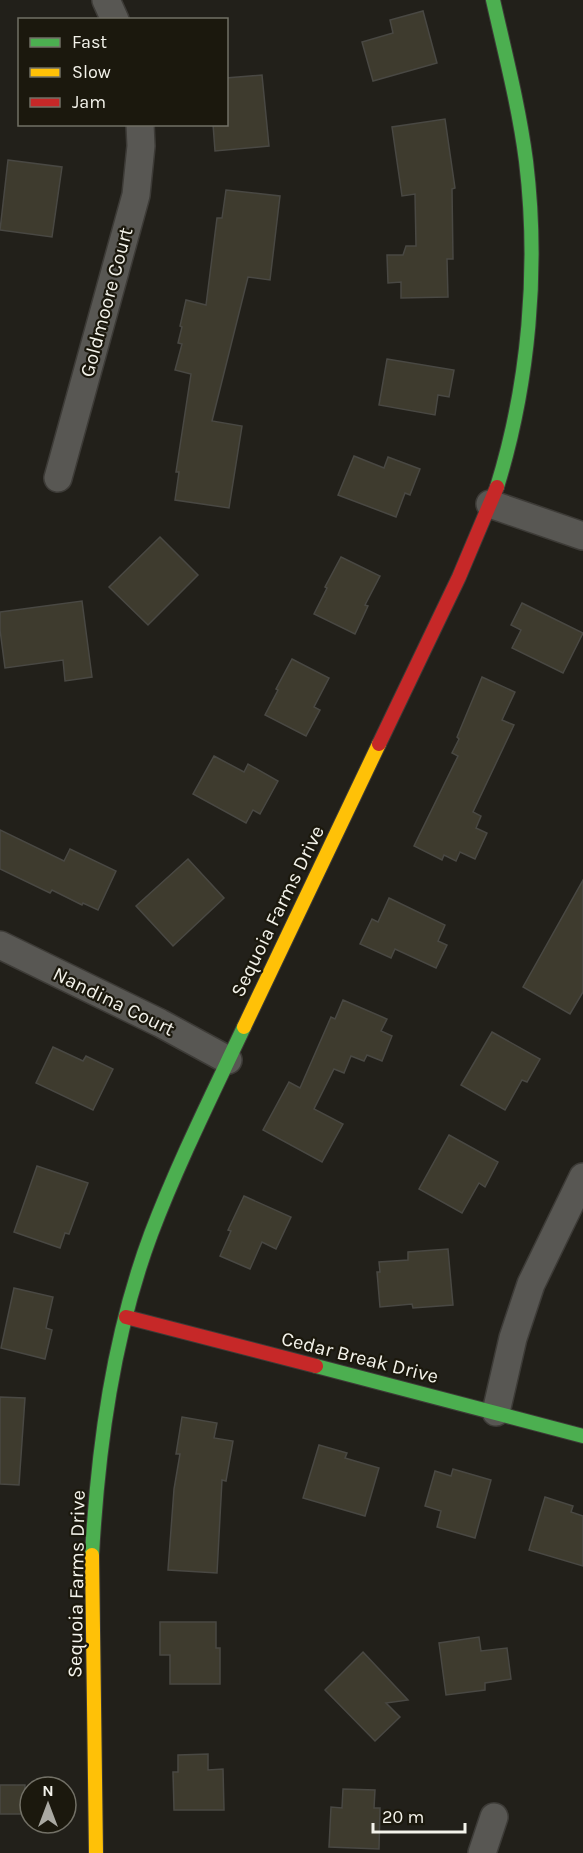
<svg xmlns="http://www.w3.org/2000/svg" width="583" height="1853" viewBox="0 0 583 1853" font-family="Karla,sans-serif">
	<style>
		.building { fill: #3e3b2e; stroke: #494843; stroke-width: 1.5 }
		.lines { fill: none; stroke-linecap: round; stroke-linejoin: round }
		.street-casing { stroke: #3d3b37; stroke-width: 30 }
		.fast-casing { stroke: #3d3b37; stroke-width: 16 }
		.slow-casing { stroke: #3d3b37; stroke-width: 16 }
		.jam-casing { stroke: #3d3b37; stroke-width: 16 }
		.street { stroke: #585753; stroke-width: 27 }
		.fast { stroke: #4caf50; stroke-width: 14 }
		.slow { stroke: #ffc107; stroke-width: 14 }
		.jam { stroke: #c62828; stroke-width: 14 }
		.labels { text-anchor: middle; stroke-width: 4.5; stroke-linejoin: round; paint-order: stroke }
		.street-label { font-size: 20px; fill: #f4f3eb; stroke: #1b180d }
	</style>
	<rect width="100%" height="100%" fill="#22201a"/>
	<g class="building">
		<path d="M423 11 437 63 373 81 362 42 393 33 390 20Z"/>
		<path d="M262 75 269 146 215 151 213 124H226V78Z"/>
		<path d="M445 119 455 188 452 189 453 259H447L448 297 401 298V282L388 283 387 255H403L406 246H416L415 194 402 196 392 127Z"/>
		<path d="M8 160 62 167 52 237 0 230Z"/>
		<path d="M226 190 280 196 270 280 248 277 212 421 242 426 229 508 175 500 179 472H176L191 374 175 370 182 344 178 343 182 327 180 326 186 300 206 305 217 218H222Z"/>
		<path d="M387 359 454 370 449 397 438 395 435 415 379 405Z"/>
		<path d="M354 456 384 468 388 457 420 469 410 495 405 493 396 517 338 495Z"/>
		<path d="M160 537 198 575 148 625 109 587Z"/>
		<path d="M341 557 380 576 365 605 368 606 355 634 314 614 327 588 325 587Z"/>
		<path d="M82 601 92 677 65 681 63 660 5 668 0 630V612Z"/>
		<path d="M522 603 583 633 563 673 512 648 521 630 511 625Z"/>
		<path d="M292 659 329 678 314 707 320 710 306 736 265 715 278 690 276 689Z"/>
		<path d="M482 677 515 692 502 720 514 725 473 812 481 816 476 828 487 833 475 859 460 852 456 861 444 855 442 860 414 846 458 756 452 753 459 739 457 737Z"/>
		<path d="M214 756 244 772 248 764 278 781 260 814 253 810 246 823 193 794Z"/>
		<path d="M0 830 64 861 70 849 116 871 98 910 83 903 82 905 52 890 50 893 0 869Z"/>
		<path d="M188 859 224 898 173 946 136 906Z"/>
		<path d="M583 880V992L570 1014 523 987Z"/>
		<path d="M389 898 445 925 438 941 447 945 436 968 395 949 391 958 360 944 372 919 378 922Z"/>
		<path d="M343 1000 387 1019 381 1031 392 1036 382 1061 367 1055 364 1061 351 1056 344 1073 334 1069 314 1109 343 1124 322 1162 263 1130 289 1082 300 1088 331 1017 335 1019Z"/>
		<path d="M492 1032 540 1059 527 1082 522 1080 505 1110 461 1085Z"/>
		<path d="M53 1047 83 1061 86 1056 113 1069 93 1110 36 1083Z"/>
		<path d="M449 1135 498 1162 485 1187 479 1183 462 1213 419 1189Z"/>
		<path d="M37 1166 88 1183 69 1234 65 1233 60 1248 14 1232Z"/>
		<path d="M244 1196 291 1217 276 1249 262 1242 250 1269 220 1256 231 1231 228 1230Z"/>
		<path d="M448 1249 453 1305 413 1308 412 1304 380 1307 377 1272H380L379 1262 408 1260V1252Z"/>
		<path d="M14 1288 53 1297 46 1328 52 1330 45 1359 1 1348Z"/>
		<path d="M0 1397 25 1398 19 1485 0 1484Z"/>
		<path d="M182 1417 217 1423 214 1438 233 1441 226 1481 222 1480 217 1573 168 1570 174 1489 180 1454H176Z"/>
		<path d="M319 1445 347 1453 345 1458 379 1468 365 1516 303 1498Z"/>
		<path d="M453 1469 491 1480 475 1538 437 1527 441 1511 425 1506 435 1471 451 1476Z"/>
		<path d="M545 1497 573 1506 571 1512 583 1516V1566L529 1550Z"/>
		<path d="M160 1622H216V1648H220V1684H170V1655H160Z"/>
		<path d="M479 1637 481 1651 507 1648 511 1679 485 1683V1690L446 1695 439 1643Z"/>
		<path d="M363 1652 408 1700 386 1703 400 1717 375 1741 325 1690Z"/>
		<path d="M208 1754V1770L223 1769 224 1810H174L173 1772H178V1755Z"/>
		<path d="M0 1785H25L24 1814H0Z"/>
		<path d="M343 1789 375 1790 374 1808H380L379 1849 329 1847 331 1807 342 1808Z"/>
	</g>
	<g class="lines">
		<defs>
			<g id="street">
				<path d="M106 0 115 20"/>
				<path d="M58 478 136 195 141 146 140 124"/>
				<path d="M490 504 583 536"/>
				<path d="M0 945 160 1023 228 1060"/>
				<path d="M496 1412 513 1338 531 1284 583 1177"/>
				<path d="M482 1853 494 1817"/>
			</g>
			<g id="fast">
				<path d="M493 0C505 53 519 107 526 161 539 268 529 384 497 487"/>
				<path d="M316 1366 583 1436"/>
				<path d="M92 1555C98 1447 113 1336 151 1234 178 1163 212 1095 244 1027"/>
			</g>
			<g id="slow">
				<path d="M244 1027 379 744"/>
				<path d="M92 1555 96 1853"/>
			</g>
			<g id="jam">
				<path d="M379 744 459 577 497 487"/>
				<path d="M126 1317 316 1366"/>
			</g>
		</defs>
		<use href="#street" class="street-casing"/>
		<use href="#fast" class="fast-casing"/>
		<use href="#slow" class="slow-casing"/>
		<use href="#jam" class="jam-casing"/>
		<use href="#street" class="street"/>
		<use href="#fast" class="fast"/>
		<use href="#slow" class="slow"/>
		<use href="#jam" class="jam"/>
	</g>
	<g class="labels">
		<g class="street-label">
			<text transform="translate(106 302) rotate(-75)" y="7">Goldmoore Court</text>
			<text transform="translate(277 911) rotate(-64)" y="7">Sequoia Farms Drive</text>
			<text transform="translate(114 1001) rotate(26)" y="7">Nandina Court</text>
			<text transform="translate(360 1357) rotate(14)" y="7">Cedar Break Drive</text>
			<text transform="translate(76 1584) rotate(-89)" y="7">Sequoia Farms Drive</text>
		</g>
	</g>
	<rect x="18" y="18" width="210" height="108" fill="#1b180d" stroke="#727066" stroke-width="1.5"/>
	<rect x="30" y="38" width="30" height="9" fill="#4caf50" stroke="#727066" stroke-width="1.5"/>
	<text x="72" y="48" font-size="18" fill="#f4f3eb">Fast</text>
	<rect x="30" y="68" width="30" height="9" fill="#ffc107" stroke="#727066" stroke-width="1.5"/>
	<text x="72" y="78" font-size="18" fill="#f4f3eb">Slow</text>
	<rect x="30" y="98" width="30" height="9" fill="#c62828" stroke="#727066" stroke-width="1.5"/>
	<text x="72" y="108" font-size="18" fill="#f4f3eb">Jam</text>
	<g transform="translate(48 1805)"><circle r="28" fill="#1b180d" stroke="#727066" stroke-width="1.5"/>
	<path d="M0-4.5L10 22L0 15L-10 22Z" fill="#aaa9a2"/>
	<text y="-9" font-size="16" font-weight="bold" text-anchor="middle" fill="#f4f3eb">N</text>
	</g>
	<path d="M373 1823v9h92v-9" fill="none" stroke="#f4f3eb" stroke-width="3"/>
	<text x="382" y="1823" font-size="18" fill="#f4f3eb" stroke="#1b180d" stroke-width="4.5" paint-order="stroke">20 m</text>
</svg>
